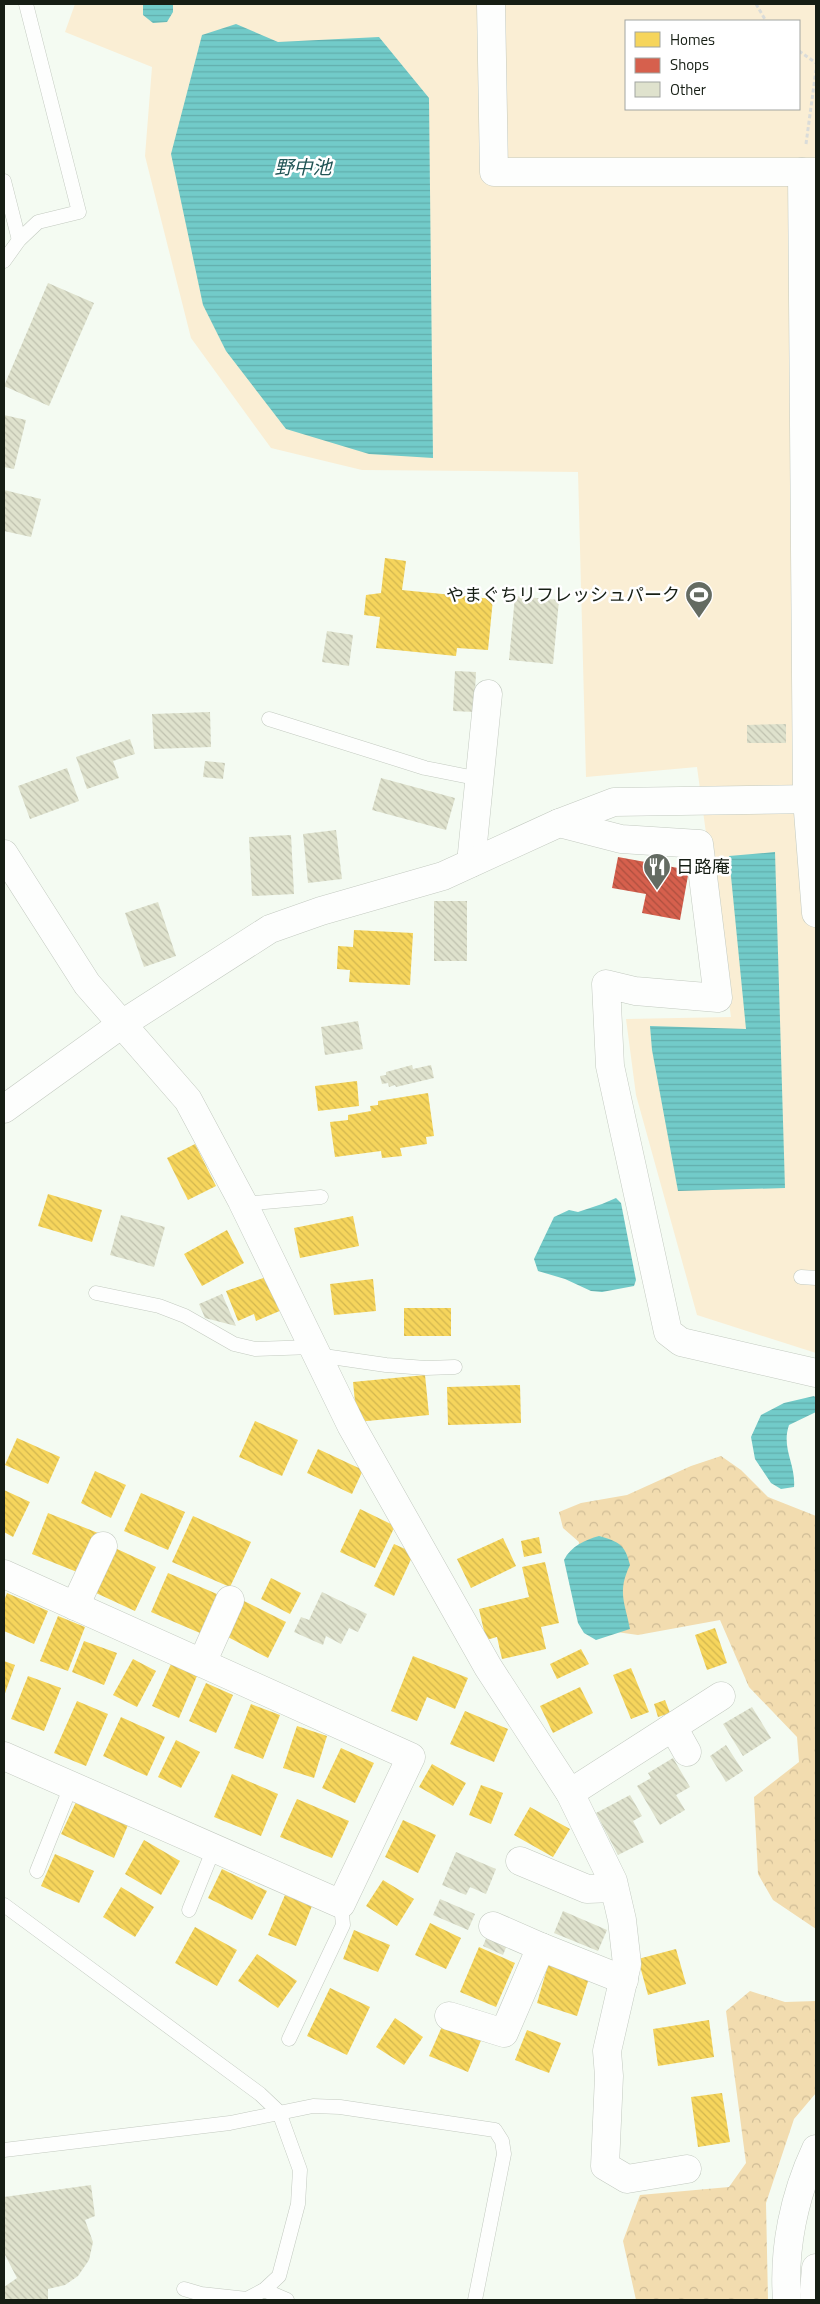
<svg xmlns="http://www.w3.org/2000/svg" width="820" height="2304" viewBox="0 0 820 2304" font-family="'Titillium Web','Noto Sans JP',sans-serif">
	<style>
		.forest { fill: url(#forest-crowns) }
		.pitch { fill: #faeed4; fill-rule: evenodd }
		.water { fill: url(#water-rules) }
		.homes { fill: url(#homes-back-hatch) }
		.shops { fill: url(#shops-back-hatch) }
		.building { fill: url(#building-back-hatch) }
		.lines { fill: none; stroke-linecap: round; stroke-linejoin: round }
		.service-casing { stroke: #c3cac0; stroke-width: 15 }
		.minor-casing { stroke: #c3cac0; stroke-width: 29 }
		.motorway-casing { stroke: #c3cac0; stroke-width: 29 }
		.path { stroke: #dadcd9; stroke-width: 3; stroke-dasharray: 4 2.5; stroke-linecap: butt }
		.service { stroke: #fdfefd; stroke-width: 14 }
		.minor { stroke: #fdfefd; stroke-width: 28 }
		.motorway { stroke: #fdfefd; stroke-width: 28 }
		.labels { text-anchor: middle; stroke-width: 5; stroke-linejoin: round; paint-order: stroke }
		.poi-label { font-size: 18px; fill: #161e14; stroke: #fff; text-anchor: end }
		.water-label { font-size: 19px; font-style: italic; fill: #225556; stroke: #fff }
	</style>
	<defs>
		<pattern id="forest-crowns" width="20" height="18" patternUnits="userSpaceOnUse" patternTransform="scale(1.25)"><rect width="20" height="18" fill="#f2dcaf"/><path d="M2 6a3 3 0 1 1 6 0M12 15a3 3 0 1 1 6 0" fill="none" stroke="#cfbc96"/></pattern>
		<pattern id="water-rules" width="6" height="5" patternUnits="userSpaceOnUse" patternTransform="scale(1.25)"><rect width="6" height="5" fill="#72cbc9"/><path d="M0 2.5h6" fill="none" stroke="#62aeac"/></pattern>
		<pattern id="homes-back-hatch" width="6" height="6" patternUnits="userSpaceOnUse" patternTransform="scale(1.25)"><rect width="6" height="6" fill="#f6d55c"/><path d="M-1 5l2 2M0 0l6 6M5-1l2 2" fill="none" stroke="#d2b64f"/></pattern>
		<pattern id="shops-back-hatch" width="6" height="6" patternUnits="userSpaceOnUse" patternTransform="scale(1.25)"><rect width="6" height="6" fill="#d6604d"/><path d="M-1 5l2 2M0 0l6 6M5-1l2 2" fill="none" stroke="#ad4f3f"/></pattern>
		<pattern id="building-back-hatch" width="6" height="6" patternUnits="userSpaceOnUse" patternTransform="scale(1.25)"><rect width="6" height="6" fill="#dfe2cd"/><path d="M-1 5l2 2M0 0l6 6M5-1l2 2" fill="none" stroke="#bfc1af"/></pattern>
	</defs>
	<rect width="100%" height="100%" fill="#f4fbf2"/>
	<g class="forest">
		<path d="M721 1456 741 1470 768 1497 816 1516V1929L773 1900 758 1874 754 1797 799 1762 797 1737 749 1687 720 1620 638 1635 588 1628 576 1577 579 1542 563 1528 559 1512 581 1503 627 1495 691 1466Z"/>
		<path d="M750 1991 785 2002 816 2001V2093L794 2119 766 2203 768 2300H636L623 2241 640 2195 729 2187 746 2163 726 2011Z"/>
	</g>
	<path class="pitch" d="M75 4H816V1353L697 1315 636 1095 626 1019 731 1017 697 767 586 777 578 472 362 470 271 448 191 338 145 156 152 67 65 32ZM626 21H799V109H626Z"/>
	<g class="water">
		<path d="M143 4H173V12L167 22 153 23 143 15Z"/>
		<path d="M236 24 278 42 379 37 429 98 433 458 369 454 286 429 226 351 203 305 171 154 202 35Z"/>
		<path d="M775 852 785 1188 678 1191 652 1050 650 1026 746 1029 729 856Z"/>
		<path d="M616 1198 621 1203 636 1280 634 1286 602 1292 591 1291 565 1279 538 1271 534 1259 554 1217 569 1210 578 1212 602 1204Z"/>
		<path d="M814 1396 816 1398V1412L789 1425C781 1448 796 1464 794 1487L781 1489 771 1483 755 1459 751 1437 761 1415 784 1403Z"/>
		<path d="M599 1536C619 1542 625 1544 630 1565 617 1592 625 1602 630 1629L596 1640 584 1633 578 1623 564 1560C571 1546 585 1540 599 1536Z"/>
	</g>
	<g class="homes">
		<path d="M385 558 406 561 402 590 493 599 488 650 457 648 456 656 376 648 380 617 364 615 366 595 381 593Z"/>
		<path d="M354 930 413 933 410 985 349 982 350 970 337 969 338 946 353 947Z"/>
		<path d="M357 1081 359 1106 318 1111 315 1086Z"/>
		<path d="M428 1093 434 1136 426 1137 427 1144 400 1148 402 1156 382 1158 381 1151 335 1157 330 1122 348 1120V1115L371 1111 370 1106 378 1105V1101Z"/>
		<path d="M195 1144 216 1186 188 1200 167 1158Z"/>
		<path d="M48 1194 102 1210 92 1242 38 1226Z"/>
		<path d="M353 1216 359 1246 300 1258 294 1228Z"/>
		<path d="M227 1230 244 1263 202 1286 184 1254Z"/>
		<path d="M269 1276 282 1310 256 1321 254 1314 238 1321 226 1291Z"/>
		<path d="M373 1279 376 1311 334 1315 330 1284Z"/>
		<rect x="404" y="1308" width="47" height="28"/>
		<path d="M425 1375 429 1415 357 1422 353 1382Z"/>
		<path d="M520 1385 521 1423 448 1425 447 1387Z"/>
		<path d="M255 1421 298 1440 282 1476 239 1457Z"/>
		<path d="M17 1438 60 1457 48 1484 5 1465Z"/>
		<path d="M318 1449 363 1470 352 1494 307 1473Z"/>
		<path d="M95 1471 126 1485 111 1518 81 1503Z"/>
		<path d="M4 1490 30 1502 13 1537 4 1532Z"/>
		<path d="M141 1493 185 1512 168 1550 124 1531Z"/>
		<path d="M360 1509 395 1526 375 1568 340 1552Z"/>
		<path d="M48 1513 98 1533 82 1574 32 1554Z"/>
		<path d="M193 1516 251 1542 230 1587 172 1562Z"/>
		<path d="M539 1537 542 1553 524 1557 521 1541Z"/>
		<path d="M503 1538 516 1566 471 1588 457 1559Z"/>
		<path d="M394 1544 414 1553 394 1596 374 1586Z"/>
		<path d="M117 1549 156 1567 135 1611 96 1593Z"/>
		<path d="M545 1562 559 1623 541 1627 546 1649 502 1659 497 1637 486 1640 479 1609 529 1597 522 1567Z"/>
		<path d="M168 1573 217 1594 200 1633 151 1612Z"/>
		<path d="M271 1578 301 1593 290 1614 261 1599Z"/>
		<path d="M7 1593 48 1611 34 1644 4 1631V1601Z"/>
		<path d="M244 1601 286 1622 268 1658 226 1636Z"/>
		<path d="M58 1616 85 1627 68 1671 40 1661Z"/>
		<path d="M715 1628 727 1663 707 1670 695 1635Z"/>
		<path d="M84 1641 117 1653 104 1685 72 1672Z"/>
		<path d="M581 1649 589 1664 557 1679 550 1664Z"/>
		<path d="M413 1656 468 1678 455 1709 427 1697 417 1721 391 1711Z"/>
		<path d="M133 1659 156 1671 137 1707 113 1695Z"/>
		<path d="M4 1661 15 1665 4 1696Z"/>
		<path d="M171 1664 197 1676 179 1718 152 1706Z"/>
		<path d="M631 1668 649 1712 631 1719 613 1675Z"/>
		<path d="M28 1676 61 1688 44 1731 11 1719Z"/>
		<path d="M206 1683 233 1695 216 1733 189 1721Z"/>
		<path d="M580 1687 593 1713 553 1733 540 1706Z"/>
		<path d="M665 1700 670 1713 658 1717 654 1704Z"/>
		<path d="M77 1701 108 1714 86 1766 54 1753Z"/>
		<path d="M251 1704 280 1715 263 1759 234 1748Z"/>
		<path d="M465 1711 508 1729 494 1762 450 1744Z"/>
		<path d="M121 1717 165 1737 147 1776 103 1756Z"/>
		<path d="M297 1726 327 1736 314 1778 283 1768Z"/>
		<path d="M176 1740 200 1752 181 1788 158 1777Z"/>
		<path d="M341 1748 374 1763 355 1803 322 1788Z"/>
		<path d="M432 1764 466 1783 453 1806 419 1787Z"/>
		<path d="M232 1774 278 1794 261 1836 214 1817Z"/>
		<path d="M481 1785 503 1793 491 1824 469 1815Z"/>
		<path d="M297 1799 349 1821 332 1858 280 1837Z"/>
		<path d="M76 1802 128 1825 114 1858 61 1834Z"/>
		<path d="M530 1807 570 1829 553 1857 514 1835Z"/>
		<path d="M403 1820 436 1835 418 1873 385 1857Z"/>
		<path d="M144 1840 180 1861 161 1895 125 1874Z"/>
		<path d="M55 1854 94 1871 79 1903 41 1886Z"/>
		<path d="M222 1869 267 1891 252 1920 208 1898Z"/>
		<path d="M383 1880 414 1899 397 1926 366 1906Z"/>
		<path d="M121 1887 154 1907 135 1937 103 1917Z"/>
		<path d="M285 1895 312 1906 296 1946 268 1935Z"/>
		<path d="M430 1923 461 1938 446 1969 415 1955Z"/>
		<path d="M195 1927 237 1950 217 1986 175 1963Z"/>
		<path d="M354 1930 390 1945 378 1972 343 1959Z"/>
		<path d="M479 1947 515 1963 496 2007 460 1992Z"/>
		<path d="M676 1949 686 1984 648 1995 638 1959Z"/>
		<path d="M257 1954 297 1981 278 2008 238 1981Z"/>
		<path d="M548 1965 589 1978 577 2016 537 2003Z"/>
		<path d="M330 1988 370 2007 347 2055 307 2036Z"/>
		<path d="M395 2018 423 2037 404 2065 376 2047Z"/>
		<path d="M709 2020 714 2057 658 2066 653 2029Z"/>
		<path d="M444 2022 482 2038 468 2072 429 2056Z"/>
		<path d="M527 2030 561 2043 549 2073 515 2060Z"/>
		<path d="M722 2093 730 2142 698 2147 691 2097Z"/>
	</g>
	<path class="shops" d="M618 857 689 870 680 920 642 913 646 894 612 888Z"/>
	<g class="building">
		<path d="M48 283 94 303 49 406 4 386Z"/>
		<path d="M4 415 26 420 14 469 4 467Z"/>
		<path d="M4 490 41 499 31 537 4 531Z"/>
		<path d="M515 596 559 600 553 664 509 660Z"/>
		<path d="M327 631 353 635 349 666 322 662Z"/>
		<path d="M455 671 476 672 474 712 453 711Z"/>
		<path d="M210 712 211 747 154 749 152 714Z"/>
		<path d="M786 724V743H747V725Z"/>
		<path d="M130 739 135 754 113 761 119 778 87 789 76 757Z"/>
		<path d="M205 761 225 763 223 779 203 777Z"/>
		<path d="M67 768 79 801 30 819 18 786Z"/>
		<path d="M381 778 455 798 446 830 372 810Z"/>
		<path d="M336 830 342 879 308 883 303 834Z"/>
		<path d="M291 835 294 894 252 896 249 837Z"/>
		<rect x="434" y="901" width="33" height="60"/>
		<path d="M158 902 176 956 144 967 125 913Z"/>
		<path d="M358 1021 363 1049 325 1055 321 1027Z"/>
		<path d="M412 1065 413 1069 431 1065 434 1078 396 1087 395 1085 389 1087 388 1083 382 1084 380 1076 386 1075V1072Z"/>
		<path d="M121 1215 165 1227 154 1267 110 1255Z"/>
		<path d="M222 1294 236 1326 205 1318 199 1304Z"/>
		<path d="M322 1592 367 1614 358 1632 349 1628 341 1644 326 1636 323 1645 294 1632 301 1617 309 1620Z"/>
		<path d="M752 1707 771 1738 743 1756 723 1724Z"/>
		<path d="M726 1745 743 1771 726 1782 710 1756Z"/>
		<path d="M673 1758 690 1787 676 1795 685 1810 660 1825 637 1786 651 1778 648 1773Z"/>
		<path d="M630 1795 642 1816 633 1821 644 1842 618 1855 596 1813Z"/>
		<path d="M456 1852 496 1869 486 1894 470 1887 466 1895 442 1885Z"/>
		<path d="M440 1899 475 1914 468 1930 433 1915Z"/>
		<path d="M563 1911 607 1930 598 1951 554 1933Z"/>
		<path d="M487 1936 507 1945 503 1955 483 1946Z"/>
		<path d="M91 2185 95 2216 85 2220 93 2242 89 2260 78 2276 65 2285 48 2289V2300H4V2287L17 2278 4 2253V2197Z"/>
	</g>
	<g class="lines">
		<defs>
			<g id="service">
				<path d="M4 181 19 240"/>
				<path d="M4 261 19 240 38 222 79 212 26 4"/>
				<path d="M269 719 425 768 480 779"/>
				<path d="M244 1204 321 1197"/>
				<path d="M801 1277 816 1278"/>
				<path d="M96 1293 159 1306 185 1316 234 1344 255 1349 313 1347"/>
				<path d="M317 1355 386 1365 426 1368 455 1367"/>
				<path d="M37 1871 71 1786"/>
				<path d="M4 1905 260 2094 279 2112 300 2170 298 2204 279 2276 264 2290 247 2299 201 2294 184 2289"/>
				<path d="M189 1910 214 1848"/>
				<path d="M289 2039 343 1925 341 1904"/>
				<path d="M4 2150 230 2123 313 2106 340 2107 495 2130 502 2141 504 2154 475 2300"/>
				<path d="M264 2290 287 2300"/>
			</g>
			<g id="minor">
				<path d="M491 4 494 172H816"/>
				<path d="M802 172 807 799 816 913"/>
				<path d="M559 823 621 839 699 844 718 998 635 991 606 984 610 1066 668 1332 681 1342 816 1373"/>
				<path d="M4 854 87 984 188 1100 242 1201 351 1425 488 1667 570 1793 613 1881 622 1920 627 1964 607 2051 609 2076 605 2166 627 2179 687 2169"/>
				<path d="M471 863 488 694"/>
				<path d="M4 1109 122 1024 270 929 321 911 443 876 559 823 614 802 816 799"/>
				<path d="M4 1574 411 1757 341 1904 4 1756"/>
				<path d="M75 1606 103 1546"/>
				<path d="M202 1663 230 1600"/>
				<path d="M673 1727 687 1752"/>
				<path d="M570 1793 721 1696"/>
				<path d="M520 1861 587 1889 614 1888"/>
				<path d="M493 1926 541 1947"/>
				<path d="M449 2016 504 2033 541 1947 624 1980"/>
			</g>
			<g id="motorway">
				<path d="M787 2300C783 2249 794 2196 816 2149"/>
				<path d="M815 2300 814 2291 816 2268"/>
			</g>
		</defs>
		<use href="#service" class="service-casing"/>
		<use href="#minor" class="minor-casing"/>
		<use href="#motorway" class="motorway-casing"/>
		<g class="path">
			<path d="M756 4 766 21"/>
			<path d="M799 51 816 63"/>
			<path d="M806 144 816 70"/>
		</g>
		<use href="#service" class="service"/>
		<use href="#minor" class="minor"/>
		<use href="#motorway" class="motorway"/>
	</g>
	<defs>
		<symbol id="stadium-pin" viewBox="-11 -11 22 30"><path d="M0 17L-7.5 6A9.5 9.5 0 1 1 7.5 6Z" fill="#646b62" stroke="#fff"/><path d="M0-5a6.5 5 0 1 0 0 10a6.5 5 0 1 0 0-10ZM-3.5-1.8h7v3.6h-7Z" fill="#fff"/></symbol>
		<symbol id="restaurant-pin" viewBox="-11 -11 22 30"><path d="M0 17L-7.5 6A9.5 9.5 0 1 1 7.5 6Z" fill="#646b62" stroke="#fff"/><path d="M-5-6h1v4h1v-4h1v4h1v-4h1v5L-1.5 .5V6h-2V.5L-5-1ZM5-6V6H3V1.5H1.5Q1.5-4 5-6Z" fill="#fff"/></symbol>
	</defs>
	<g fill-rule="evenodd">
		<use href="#stadium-pin" x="683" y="579" width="32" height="43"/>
		<use href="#restaurant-pin" x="641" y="851" width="32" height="43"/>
	</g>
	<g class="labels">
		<g class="poi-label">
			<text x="680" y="601">やまぐちリフレッシュパーク</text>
			<text x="676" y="873" text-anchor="start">日路庵</text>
		</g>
		<g class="water-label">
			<text x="303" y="174">野中池</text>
		</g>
	</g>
	<rect width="820" height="2304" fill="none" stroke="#161e14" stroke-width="10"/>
	<rect x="625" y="20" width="175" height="90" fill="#ffffff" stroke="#a2a5a1"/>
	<rect x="635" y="32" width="25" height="15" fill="#f6d55c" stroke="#a2a5a1"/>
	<text x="670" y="45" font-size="15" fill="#161e14">Homes</text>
	<rect x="635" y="58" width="25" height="15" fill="#d6604d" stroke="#a2a5a1"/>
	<text x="670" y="70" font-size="15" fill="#161e14">Shops</text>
	<rect x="635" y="82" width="25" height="15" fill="#dfe2cd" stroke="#a2a5a1"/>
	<text x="670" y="95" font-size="15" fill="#161e14">Other</text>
</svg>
